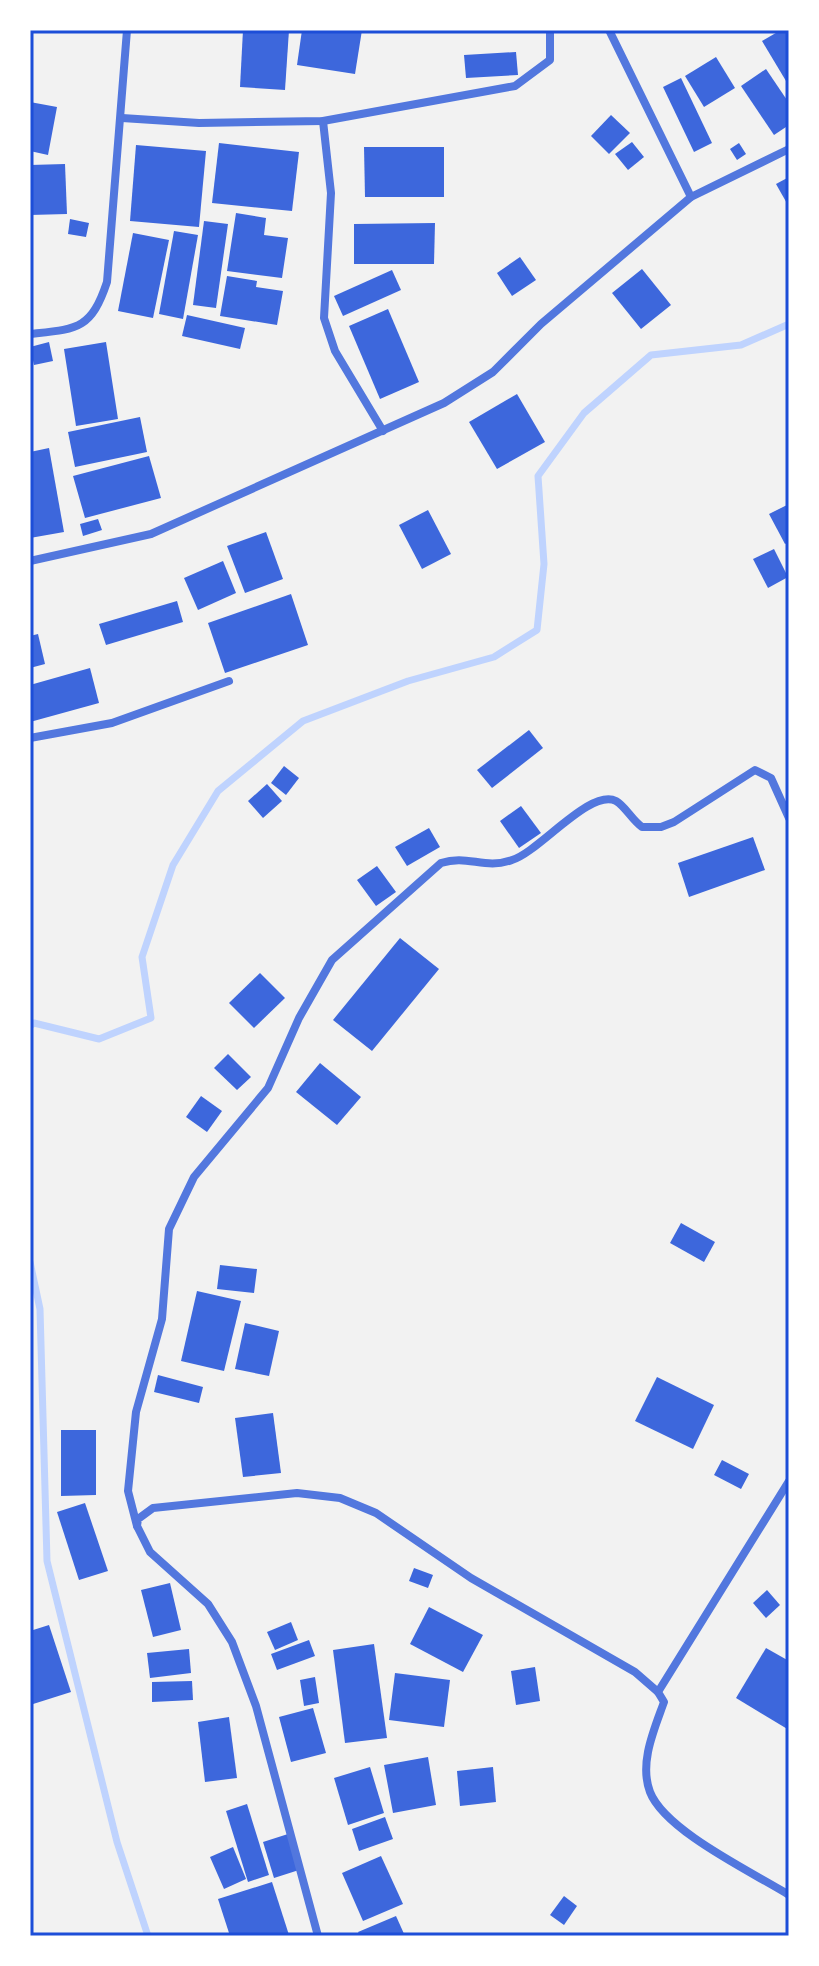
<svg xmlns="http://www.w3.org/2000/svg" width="819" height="1966" viewBox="0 0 819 1966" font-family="'PT Serif',serif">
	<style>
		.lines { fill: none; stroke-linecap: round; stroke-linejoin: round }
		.stream { stroke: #bfd3fe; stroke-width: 7 }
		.building { fill: #3d67dc }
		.minor { stroke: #5277de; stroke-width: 8 }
		.neatline { fill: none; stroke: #1d4ed8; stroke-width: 3 }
	</style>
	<rect width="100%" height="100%" fill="#f2f2f2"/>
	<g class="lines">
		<g class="stream">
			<path d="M30 1026 34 1023 99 1039 151 1018 142 957 173 865 218 791 303 721 408 681 494 657 537 630 544 564 538 476 584 413 651 355 741 345 789 324"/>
			<path d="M30 1262 40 1309 47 1561 117 1842 148 1936"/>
		</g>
	</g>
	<g class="building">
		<path d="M243 30H289L285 90 240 87Z"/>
		<path d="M302 30H362L355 74 297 65Z"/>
		<path d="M781 30H789V86L762 41Z"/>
		<path d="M516 52 518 75 466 78 464 55Z"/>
		<path d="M716 57 735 88 704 107 685 76Z"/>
		<path d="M766 69 789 103V125L774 135 741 86Z"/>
		<path d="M681 78 712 143 694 152 663 87Z"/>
		<path d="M30 102 57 107 48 155 30 151Z"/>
		<path d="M611 115 630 133 609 154 591 136Z"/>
		<path d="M632 142 644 157 628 170 615 154Z"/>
		<path d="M219 143 299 152 292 211 212 203Z"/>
		<path d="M739 143 746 154 737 160 730 149Z"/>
		<path d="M136 145 206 151 199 227 130 221Z"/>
		<path d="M364 147H444V197H365Z"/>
		<path d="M65 164 67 214 30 215V165Z"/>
		<path d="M789 177V207L776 184Z"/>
		<path d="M236 213 266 218 264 235 288 238 282 278 227 271Z"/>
		<path d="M70 219 89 223 86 237 68 234Z"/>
		<path d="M204 221 228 224 216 308 193 305Z"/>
		<path d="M435 223 434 264H354V224Z"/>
		<path d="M174 231 198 235 183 319 159 314Z"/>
		<path d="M133 233 169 240 153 318 118 311Z"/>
		<path d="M520 257 536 280 512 296 497 273Z"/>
		<path d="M642 269 671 305 641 329 612 293Z"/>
		<path d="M392 270 401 290 343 316 334 296Z"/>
		<path d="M227 276 257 281 256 287 283 291 277 325 220 316Z"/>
		<path d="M388 309 419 382 380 399 349 326Z"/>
		<path d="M187 315 245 328 240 349 182 336Z"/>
		<path d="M49 342 53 361 34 365 30 347Z"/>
		<path d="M106 342 118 419 76 426 64 349Z"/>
		<path d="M517 394 545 442 497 469 469 422Z"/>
		<path d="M140 417 147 452 75 467 68 432Z"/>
		<path d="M49 448 64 532 30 538V452Z"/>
		<path d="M149 456 161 498 85 518 73 476Z"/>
		<path d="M789 504V542L785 544 769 514Z"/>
		<path d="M428 510 451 554 422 569 399 525Z"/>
		<path d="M98 519 102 530 83 536 80 524Z"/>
		<path d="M266 532 283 579 245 593 227 546Z"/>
		<path d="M774 549 788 577 768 588 753 559Z"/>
		<path d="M223 561 236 593 198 610 184 578Z"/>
		<path d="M291 594 308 645 225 673 208 623Z"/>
		<path d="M177 601 183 622 106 645 99 624Z"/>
		<path d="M38 634 45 664 30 668V636Z"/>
		<path d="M90 668 99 703 30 722V685Z"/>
		<path d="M529 730 543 748 492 788 477 770Z"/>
		<path d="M284 766 299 778 286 795 271 783Z"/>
		<path d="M267 784 282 801 263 818 248 801Z"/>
		<path d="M521 806 541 833 519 848 500 821Z"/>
		<path d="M429 828 440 847 407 866 395 847Z"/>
		<path d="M753 837 765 870 689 897 678 863Z"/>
		<path d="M377 866 396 892 376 906 357 880Z"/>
		<path d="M400 938 439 969 372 1051 333 1020Z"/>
		<path d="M260 973 285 998 254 1028 229 1003Z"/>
		<path d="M228 1054 251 1077 237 1090 214 1068Z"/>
		<path d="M320 1063 361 1097 337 1125 296 1092Z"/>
		<path d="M201 1096 222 1111 207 1132 186 1117Z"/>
		<path d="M681 1223 715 1242 704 1262 670 1243Z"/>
		<path d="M220 1265 257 1269 254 1293 217 1289Z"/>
		<path d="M197 1291 241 1301 224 1371 181 1361Z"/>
		<path d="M245 1323 279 1331 269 1376 235 1369Z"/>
		<path d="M158 1375 203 1387 199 1403 154 1392Z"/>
		<path d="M657 1377 714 1405 693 1449 635 1421Z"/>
		<path d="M273 1413 281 1473 243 1477 235 1418Z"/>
		<path d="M61 1430H96V1495L61 1496Z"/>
		<path d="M722 1460 749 1474 741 1489 714 1475Z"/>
		<path d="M85 1503 108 1571 79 1580 57 1512Z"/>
		<path d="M414 1568 433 1575 428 1588 409 1581Z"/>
		<path d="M170 1583 181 1630 153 1637 141 1590Z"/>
		<path d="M767 1590 780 1605 766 1618 753 1603Z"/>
		<path d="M429 1607 483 1635 463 1672 410 1644Z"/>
		<path d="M291 1622 298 1640 275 1650 267 1632Z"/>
		<path d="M49 1625 71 1692 30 1705V1631Z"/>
		<path d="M309 1640 315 1656 277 1670 271 1654Z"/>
		<path d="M374 1644 387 1738 345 1743 333 1650Z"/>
		<path d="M766 1648 789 1661V1730L736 1698Z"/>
		<path d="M189 1649 191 1673 150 1678 147 1653Z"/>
		<path d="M535 1667 540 1701 516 1705 511 1671Z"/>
		<path d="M395 1673 450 1680 444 1727 389 1720Z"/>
		<path d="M315 1677 319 1703 304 1706 300 1680Z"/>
		<path d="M192 1681 193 1700 152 1702V1682Z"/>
		<path d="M313 1708 326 1753 291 1762 279 1717Z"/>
		<path d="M229 1717 237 1778 205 1782 198 1722Z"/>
		<path d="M428 1757 436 1805 393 1813 384 1765Z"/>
		<path d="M370 1767 384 1813 348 1825 334 1778Z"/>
		<path d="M493 1767 496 1802 460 1806 457 1771Z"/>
		<path d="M247 1804 269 1875 248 1882 226 1811Z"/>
		<path d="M385 1817 393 1839 359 1851 352 1829Z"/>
		<path d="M288 1834 299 1870 274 1878 263 1842Z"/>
		<path d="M233 1847 246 1879 224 1889 210 1857Z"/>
		<path d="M381 1856 403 1904 363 1921 342 1873Z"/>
		<path d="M272 1882 289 1935 230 1936 218 1899Z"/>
		<path d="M564 1896 577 1906 564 1925 550 1915Z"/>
		<path d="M396 1916 405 1936H360L358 1932Z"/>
	</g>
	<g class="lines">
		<g class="minor">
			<path d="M609 30 691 197 789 149"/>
			<path d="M122 118 199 123 323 121 515 86 550 60V30"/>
			<path d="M323 121 331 193 324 318 335 351 383 431"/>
			<path d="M30 334C77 329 91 330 107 282L127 30"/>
			<path d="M30 561 151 534 444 403 493 372 541 324 691 197"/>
			<path d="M30 738 112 723 229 681"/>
			<path d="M789 1481 658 1692 664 1702C654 1730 639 1763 650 1792 665 1831 754 1873 789 1895"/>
			<path d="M137 1526 128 1491 136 1412 162 1319 169 1229 194 1177 268 1088 299 1018 332 960 441 863C468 854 484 870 512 860 539 852 590 788 616 801 625 806 632 820 642 827H661L674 822 755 770 771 778 789 818"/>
			<path d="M318 1936 256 1706 232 1642 208 1604 150 1552 137 1526 138 1519 153 1508 297 1493 340 1498 376 1513 471 1578 635 1672 658 1692"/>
		</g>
	</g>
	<rect width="819" height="1966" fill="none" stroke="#ffffff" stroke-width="64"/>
	<rect x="32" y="32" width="755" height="1902" class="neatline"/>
</svg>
